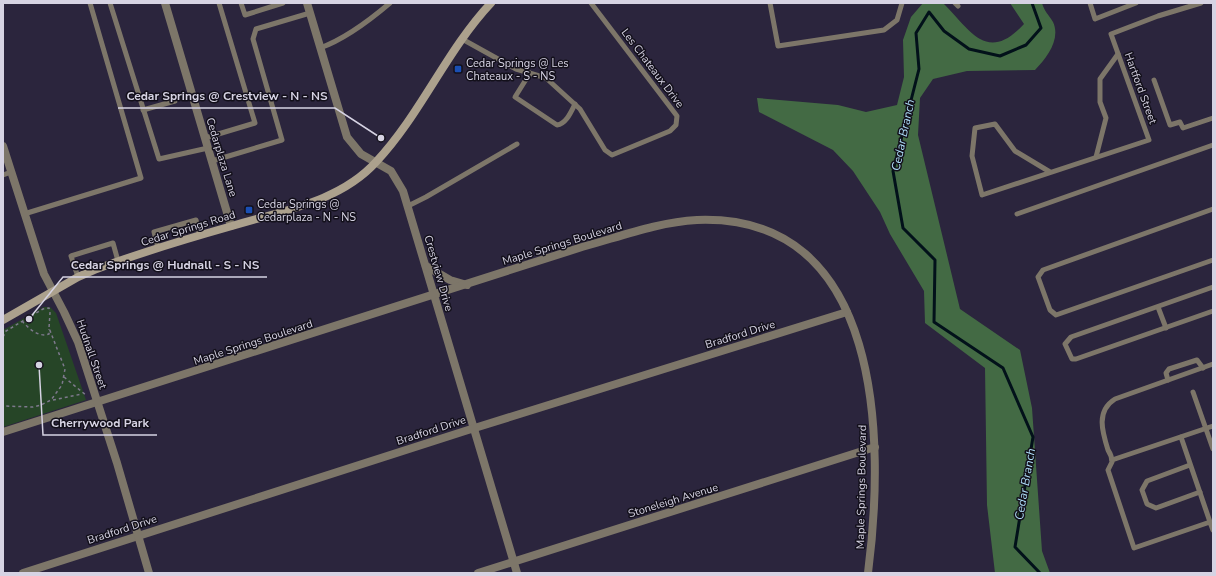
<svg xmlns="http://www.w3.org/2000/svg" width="1216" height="576" viewBox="0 0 1216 576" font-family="'Nunito Sans',sans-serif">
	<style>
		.green { fill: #264527 }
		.forest { fill: #436a44 }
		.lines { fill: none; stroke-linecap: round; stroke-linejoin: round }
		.stream { stroke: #02111a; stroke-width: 3 }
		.path { stroke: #7e798d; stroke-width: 1.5; stroke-dasharray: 3 3; stroke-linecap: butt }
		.service { stroke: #7d7669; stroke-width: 5 }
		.minor { stroke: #7d7669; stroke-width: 8 }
		.tertiary { stroke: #7d7669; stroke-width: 8 }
		.secondary { stroke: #aca18d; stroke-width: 8 }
		.transit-dot { fill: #1a4fb4; stroke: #13101b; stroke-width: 1.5 }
		.labels { text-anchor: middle; stroke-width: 3; stroke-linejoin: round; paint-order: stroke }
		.poi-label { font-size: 11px; fill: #d6d3e3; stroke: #13101b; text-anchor: start }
		.street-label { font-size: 11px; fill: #d6d3e3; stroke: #13101b }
		.water-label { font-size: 12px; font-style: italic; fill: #adddf8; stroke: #13101b }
		.leader { fill: none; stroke: #d6d3e3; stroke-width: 1.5 }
		.callout-dot { fill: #d6d3e3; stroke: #13101b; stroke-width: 1.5 }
		.callout-label { font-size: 12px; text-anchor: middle; font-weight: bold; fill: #d6d3e3; stroke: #13101b; stroke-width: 3; stroke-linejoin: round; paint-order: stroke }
	</style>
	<rect width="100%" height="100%" fill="#2b253d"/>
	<path class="green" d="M44 307H50L56 313 86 400 3 427V330Z"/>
	<path class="forest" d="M923 3H943C971 31 987 64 1024 24L1010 3H1042C1044 11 1049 15 1053 22 1061 39 1047 58 1035 70L967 71 933 79 920 98 918 135 960 309 1020 350 1032 408 1042 551 1050 573H995L987 505 985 368 925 323 924 291 890 234 880 212 853 171 833 150 759 112 757 98 838 105 866 112 897 105 904 77 903 40 911 17Z"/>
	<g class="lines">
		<path class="stream" d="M1032 3 1041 28 1026 45 1000 56 969 49 944 31 929 12 916 33 919 69 893 171 903 228 935 260 934 322 1003 368 1033 437 1015 547 1040 573"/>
		<g class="path">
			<path d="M22 321C28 328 39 338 49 334V329"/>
			<path d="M3 337 6 331 43 309 49 308 50 313 49 328 65 369 62 385 51 400 41 405 33 407 3 406"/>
			<path d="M64 377 87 396"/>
			<path d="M53 400 82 394"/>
		</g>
		<g class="service">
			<path d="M110 3 159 159 208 148"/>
			<path d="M241 3 245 15 283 3"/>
			<path d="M770 3 778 46 884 30 897 20 902 3"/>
			<path d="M955 3 958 6"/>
			<path d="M1090 3 1095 19 1136 3"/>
			<path d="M462 39 516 69 546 78 580 109 605 150 612 155 670 131 676 125 677 116 591 3"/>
			<path d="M320 48C345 39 370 20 390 3"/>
			<path d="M530 73 515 97 557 125C566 124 571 112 575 104"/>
			<path d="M1154 80 1170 125 1180 122 1183 128 1213 118"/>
			<path d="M143 110 175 101"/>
			<path d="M205 138 255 123 219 3"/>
			<path d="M1096 157 1106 118 1100 102V79L1118 54"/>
			<path d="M212 161 282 140 253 39 256 29 310 13"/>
			<path d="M1050 172 1015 151 995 124 975 128 972 156 982 195 1149 140 1111 34 1158 16 1201 3"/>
			<path d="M3 175 11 172"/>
			<path d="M408 206 426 197 517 144"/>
			<path d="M1213 209 1043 270 1038 277 1050 310 1056 315 1213 260"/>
			<path d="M24 214 141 178 90 3"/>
			<path d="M1017 214 1213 145"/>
			<path d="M158 248 154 232 196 220 200 235"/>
			<path d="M78 277 71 256 113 243 118 261"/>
			<path d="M1213 287 1071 337 1065 344 1072 359H1076L1213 311"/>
			<path d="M1158 307 1166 328"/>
			<path d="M1213 364 1115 399C1096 411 1102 431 1108 450 1110 453 1112 458 1112 462 1111 464 1109 468 1108 470L1134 548 1210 522 1213 530"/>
			<path d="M1168 380 1166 373 1169 369 1197 360 1203 368"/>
			<path d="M1193 392 1213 449"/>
			<path d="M1181 437 1210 522"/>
			<path d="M1112 460 1213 426"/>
			<path d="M1190 465 1147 481 1142 490 1147 504 1156 508 1200 492"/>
		</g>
		<g class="minor">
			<path d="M165 3 231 226"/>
			<path d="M307 3 347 137 361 154 391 171 403 191 517 573"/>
			<path d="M426 266 450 280 467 285"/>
			<path d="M3 432 582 247C619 237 658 222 697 220 884 213 885 441 868 573"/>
			<path d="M23 573 465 431 847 312"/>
			<path d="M478 573 875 447"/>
		</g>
		<path class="tertiary" d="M3 146 44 274 64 312 78 342 117 463 149 573"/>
		<path class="secondary" d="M3 320 78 277 94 270C139 253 186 239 232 226 281 211 340 202 376 162 421 114 446 51 491 3"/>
	</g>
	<g class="transit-dot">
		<rect x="454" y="65" width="8" height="8" rx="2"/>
		<rect x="245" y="206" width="8" height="8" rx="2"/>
	</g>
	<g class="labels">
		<g class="poi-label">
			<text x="466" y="67">Cedar Springs @ Les<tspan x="466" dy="13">Chateaux - S - NS</tspan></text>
			<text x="257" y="208">Cedar Springs @<tspan x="257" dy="13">Cedarplaza - N - NS</tspan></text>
		</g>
		<g class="street-label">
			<text transform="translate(653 68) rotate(53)" y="4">Les Chateaux Drive</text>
			<text transform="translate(1141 88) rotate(70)" y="4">Hartford Street</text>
			<text transform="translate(222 157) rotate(73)" y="4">Cedarplaza Lane</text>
			<text transform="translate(188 228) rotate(-17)" y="4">Cedar Springs Road</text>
			<text transform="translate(562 243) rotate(-17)" y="4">Maple Springs Boulevard</text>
			<text transform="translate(439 273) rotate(74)" y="4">Crestview Drive</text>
			<text transform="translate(740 334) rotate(-17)" y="4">Bradford Drive</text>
			<text transform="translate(253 342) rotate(-18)" y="4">Maple Springs Boulevard</text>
			<text transform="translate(92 354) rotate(71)" y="4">Hudnall Street</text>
			<text transform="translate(431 430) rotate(-18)" y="4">Bradford Drive</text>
			<text transform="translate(861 487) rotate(-89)" y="4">Maple Springs Boulevard</text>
			<text transform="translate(673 500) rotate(-17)" y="4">Stoneleigh Avenue</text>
			<text transform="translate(122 529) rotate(-18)" y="4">Bradford Drive</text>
		</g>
		<g class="water-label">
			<text transform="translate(903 135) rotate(-78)" y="4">Cedar Branch</text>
			<text transform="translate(1025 484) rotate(-80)" y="4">Cedar Branch</text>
		</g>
	</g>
	<path class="leader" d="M381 138L335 108H118M29 319L63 277H267M39 365L43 435H157"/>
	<g class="callout-dot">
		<circle cx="381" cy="138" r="4"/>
		<circle cx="29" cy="319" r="4"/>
		<circle cx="39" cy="365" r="4"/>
	</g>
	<g class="callout-label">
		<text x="227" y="100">Cedar Springs @ Crestview - N - NS</text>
		<text x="165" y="269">Cedar Springs @ Hudnall - S - NS</text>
		<text x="100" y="427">Cherrywood Park</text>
	</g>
	<rect width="1216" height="576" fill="none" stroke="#d6d3e3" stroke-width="8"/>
</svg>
